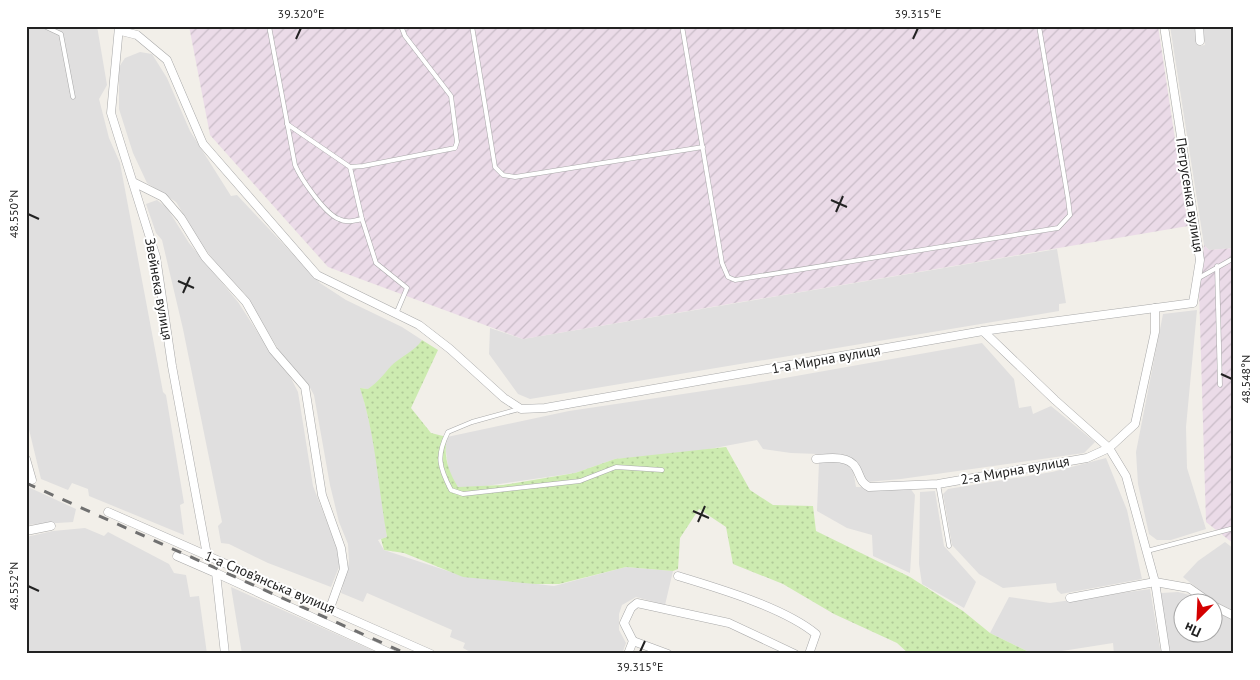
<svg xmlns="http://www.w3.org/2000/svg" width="1260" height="680" viewBox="0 0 1260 680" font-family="'PT Sans',sans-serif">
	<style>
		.residential { fill: #e0dfdf }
		.industrial { fill: url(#industrial-furrows) }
		.grass { fill: url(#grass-dots) }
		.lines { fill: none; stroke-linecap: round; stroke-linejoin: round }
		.lane-casing { stroke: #a9a9a9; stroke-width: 5 }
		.street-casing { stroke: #a9a9a9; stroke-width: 9 }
		.lane { stroke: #fff; stroke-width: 4 }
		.street { stroke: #fff; stroke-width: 8 }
		.rail { stroke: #707070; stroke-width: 3; stroke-dasharray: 10 10; stroke-linecap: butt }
		.ticks { fill: none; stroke: #222; stroke-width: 2 }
		.labels { text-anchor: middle; stroke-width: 4; stroke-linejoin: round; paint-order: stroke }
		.street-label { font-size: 14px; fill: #222; stroke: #fff }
		.neatline { fill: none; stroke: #222; stroke-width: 2 }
		.ticks-label { font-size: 12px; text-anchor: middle; fill: #222 }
	</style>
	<defs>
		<pattern id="industrial-furrows" width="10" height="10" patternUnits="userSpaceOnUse" patternTransform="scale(1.25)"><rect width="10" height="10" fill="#ebdbe8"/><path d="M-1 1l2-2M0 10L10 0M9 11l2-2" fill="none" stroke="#c9bcc7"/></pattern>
		<pattern id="grass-dots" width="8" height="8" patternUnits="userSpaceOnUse" patternTransform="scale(1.25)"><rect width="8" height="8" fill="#cdebb0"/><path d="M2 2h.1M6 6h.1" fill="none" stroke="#b0c997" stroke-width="1.8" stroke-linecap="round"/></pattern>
	</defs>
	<rect width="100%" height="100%" fill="#f2efe9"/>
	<g class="residential">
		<path d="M26 26H97L107 85 99 99 109 138 120 163 163 392 166 395 184 503 180 505 184 535 89 496 88 489 72 483 68 490 41 479 26 417Z"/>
		<path d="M1170 26H1195L1199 46 1205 45 1202 26H1234V248L1209 250 1204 245Z"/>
		<path d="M140 52 152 54 167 78 190 131 231 196 237 195 320 283 346 300 402 327 422 340 417 348 392 366 382 379 368 389 361 388 375 446 387 537 378 540 384 550 460 575 554 586 626 567 673 571 665 605 636 597 622 605 619 614V630L626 643 622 654H474L463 648 465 643 450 637 452 630 367 593 363 602 341 593 349 562 348 544 339 522 330 485 314 395 308 384 280 352 245 294 217 265 201 243 176 202 147 183 133 153 119 109V67L125 58Z"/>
		<path d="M157 200 167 208 189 243 238 302 273 356 291 378 298 392 313 486 339 553V567L331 587 268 563 229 544 221 543 218 526 222 522 183 329 162 240 156 233 146 204Z"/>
		<path d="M1057 249 1066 303 1059 304V311L530 399 518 394 489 354 490 328 523 339Z"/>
		<path d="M1197 310 1186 427 1187 468 1206 529 1171 540H1157L1149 534 1138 484 1136 452 1163 314Z"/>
		<path d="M982 343 1014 379 1019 408 1031 406 1033 414 1051 406 1095 442 1084 453 901 479 867 482 857 464 846 455 791 453 763 449 757 440 688 453 615 459 575 473 479 487H458L449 475 445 444 447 437 569 411 750 384Z"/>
		<path d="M1106 458 1127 510 1142 579 1061 594 1057 590 1056 583 1003 588 979 574 952 545 943 494 948 489 1052 472Z"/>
		<path d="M844 461 853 470 856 487 910 488 915 495 910 573 873 556 872 535 847 528 817 511 819 462Z"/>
		<path d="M26 486 76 509 73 522 26 525Z"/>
		<path d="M935 491 944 546 976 582 964 608 922 584 919 564 920 492Z"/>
		<path d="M85 528 104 536 108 532 169 564 174 573 186 575 190 597 199 596 207 654H26V537L53 531Z"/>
		<path d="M1225 542 1234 549V611L1212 600 1183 577 1198 561Z"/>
		<path d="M231 587 381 654H242Z"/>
		<path d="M1150 589 1161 654H1114L1113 643 1043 654 1029 652 990 633 1009 597 1050 603Z"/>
		<path d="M1178 592 1190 595 1201 602H1182V632H1212L1213 610 1234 621V654H1169L1161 593Z"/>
	</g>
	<g class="industrial">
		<path d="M189 26H1158L1188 226 523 339 328 267 210 135Z"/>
		<path d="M1204 245 1209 250 1234 248V544L1206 522 1199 290Z"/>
	</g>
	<path class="grass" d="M422 340 438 350 411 408 431 433 447 437C443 455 448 471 458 487L503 485 575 473 615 459 726 447 750 490 773 505 813 506 816 531 910 577 963 611 990 633 1029 652 1041 654H909L897 643 834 614 783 584 733 564 726 527 699 509 680 538 678 569 673 571 626 567 559 584H535L463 577 404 553 384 550 381 539 387 537C378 487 376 437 360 388L368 389C378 382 383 375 391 366 401 356 414 352 422 340Z"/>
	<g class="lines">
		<defs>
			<g id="lane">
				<path d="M44 26 61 34 73 97"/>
				<path d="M269 26 295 165C301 179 325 214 339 219 346 223 354 221 362 219L350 167"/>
				<path d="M472 26 495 167 503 175 515 177 703 147"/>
				<path d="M682 26 722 263 728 277 735 280 1058 228 1070 215 1068 199 1039 26"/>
				<path d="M287 124 350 167 363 166 455 148 457 142 451 96 405 36 401 26"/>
				<path d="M362 219 376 263 407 288 396 314"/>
				<path d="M1217 266 1220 385"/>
				<path d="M1197 279 1234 258"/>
				<path d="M519 409 472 422 448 432C436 456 439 467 451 490L463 494 580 481 616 467 662 470"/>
				<path d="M938 484 949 546"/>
				<path d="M1147 551 1234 528"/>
			</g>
			<g id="street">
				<path d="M1199 26 1200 41"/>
				<path d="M119 27 111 113 156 257 172 366 207 555"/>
				<path d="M121 31 137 35 167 60 203 144 317 275 419 325 450 349 504 398 521 409 545 408 983 331 1193 303 1200 260 1164 26"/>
				<path d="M133 182 163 197 181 218 205 257 246 302 273 350 305 387 322 495 341 548 344 569 330 608"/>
				<path d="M983 331 1055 400 1109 448 1126 476 1155 582 1166 654"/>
				<path d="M26 459 32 480"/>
				<path d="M816 459C829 458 849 455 856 468 861 477 860 482 869 487L938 484 1087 458 1109 448 1135 424 1155 332V308"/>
				<path d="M108 512 431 654"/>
				<path d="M26 531 51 526"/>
				<path d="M177 556 216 573 225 654"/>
				<path d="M216 573 392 654"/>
				<path d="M678 576C718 588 785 608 816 634L809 654"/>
				<path d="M1070 598 1155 582 1189 588 1209 602"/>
				<path d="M1212 605 1234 616"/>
				<path d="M633 641 668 654"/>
				<path d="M628 654 633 641 624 623 631 608 637 603 729 623 795 654"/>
			</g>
		</defs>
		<use href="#lane" class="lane-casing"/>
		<use href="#street" class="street-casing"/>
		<use href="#lane" class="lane"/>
		<use href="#street" class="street"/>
		<path class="rail" d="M26 483 407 654"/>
	</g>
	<path class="ticks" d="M296 39 301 28M913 39 918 28M831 200 847 207M836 212 843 196M28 214 39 219M178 281 194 288M183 293 190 277M1221 374 1232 379M693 511 709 518M698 522 705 506M28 586 39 591M640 652 645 641"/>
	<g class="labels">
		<g class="street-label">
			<text transform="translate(1190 195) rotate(81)" y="5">Петрусенка вулиця</text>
			<text transform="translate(159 289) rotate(80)" y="5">Звейнека вулиця</text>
			<text transform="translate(826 359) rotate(-10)" y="5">1-а Мирна вулиця</text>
			<text transform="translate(1015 470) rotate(-10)" y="5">2-а Мирна вулиця</text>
			<text transform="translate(270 582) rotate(23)" y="5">1-а Слов’янська вулиця</text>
		</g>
	</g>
	<rect width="1260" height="680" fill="none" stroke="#ffffff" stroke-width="55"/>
	<g transform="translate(1198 618) rotate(204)"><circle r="24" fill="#ffffff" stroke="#a7a7a7"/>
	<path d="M0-4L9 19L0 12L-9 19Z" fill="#d40000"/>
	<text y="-8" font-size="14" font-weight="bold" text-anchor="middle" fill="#222222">Пн</text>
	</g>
	<rect x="28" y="28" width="1204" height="624" class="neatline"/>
	<g class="ticks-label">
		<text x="301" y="18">39.320°E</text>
		<text x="918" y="18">39.315°E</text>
		<text transform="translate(14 214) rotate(-90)" y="4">48.550°N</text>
		<text transform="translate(1246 379) rotate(-90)" y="4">48.548°N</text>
		<text transform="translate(14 586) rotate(-90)" y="4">48.552°N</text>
		<text x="640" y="671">39.315°E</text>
	</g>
</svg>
